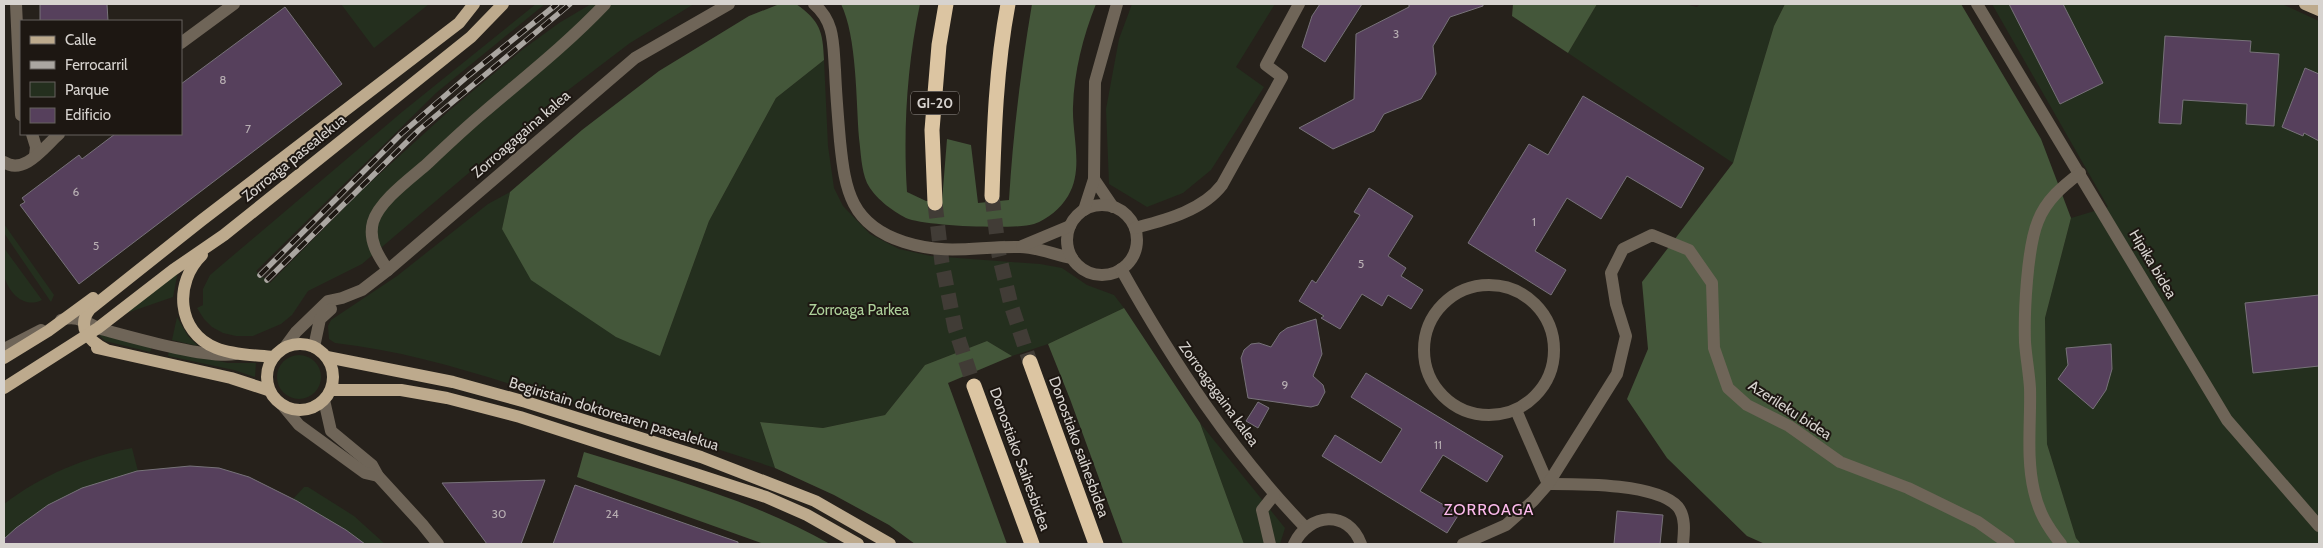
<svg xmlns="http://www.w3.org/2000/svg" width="2323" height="548" viewBox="0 0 2323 548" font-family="Cabin,sans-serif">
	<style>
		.green { fill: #242f1e }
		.forest { fill: #44573a }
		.building { fill: #56405c; stroke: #777279 }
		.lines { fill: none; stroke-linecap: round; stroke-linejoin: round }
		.highway-tunnel { stroke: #413c36; stroke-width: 15; stroke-dasharray: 15 8; stroke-linecap: butt }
		.minor { stroke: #6f6558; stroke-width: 12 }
		.major { stroke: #bdaa8d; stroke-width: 12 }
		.highway { stroke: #dcc5a2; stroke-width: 15 }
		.rail-casing { stroke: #aaa6a1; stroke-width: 5.5 }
		.rail { stroke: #1d1712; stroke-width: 4; stroke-dasharray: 11; stroke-linecap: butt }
		.labels { text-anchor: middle; stroke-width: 4; stroke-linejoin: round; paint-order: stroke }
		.number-label { font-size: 12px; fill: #b7aeb2 }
		.shield { fill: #1d1712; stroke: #9f9b96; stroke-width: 1 }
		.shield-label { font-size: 14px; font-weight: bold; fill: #d7d3cf }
		.street-label { font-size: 15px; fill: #d7d3cf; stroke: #1d1712 }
		.park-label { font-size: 15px; fill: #add09a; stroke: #1d1712 }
		.neighbourhood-label { font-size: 16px; letter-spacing: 1px; fill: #fcbaec; stroke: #1d1712 }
	</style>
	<rect width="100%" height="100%" fill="#26211b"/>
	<g class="green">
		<path d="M341 4H429L374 48Z"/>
		<path d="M536 4H545L436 93 256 271 270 283 362 190 450 110 522 50 559 23 591 4H694L630 43 546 107 362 264 308 291 292 315 281 324 253 336H236L223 333 212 327 204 319 197 308 203 305V289L210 275 402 112Z"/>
		<path d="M1132 4H1275L1236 67 1264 87 1211 170 1183 193 1147 207 1109 184 1106 109 1119 39Z"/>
		<path d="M1597 4H1685L1697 7 1700 4H1785L1774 26 1733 163 1568 53Z"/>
		<path d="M1992 4H2282L2319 21V544H2081L2076 538 2047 444 2045 318 2071 218 2108 207Z"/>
		<path d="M824 60 828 146 834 188 843 206 870 234 899 249 931 256 1040 264 1062 268 1087 285 1114 295 1124 308 1048 344 1012 356 987 341 925 365 885 415 823 428 760 422 775 468C700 443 624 419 548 396 479 374 408 351 335 343L329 339 328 326 331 320 397 276 488 204 510 192 502 229 660 356 709 221 776 98Z"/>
		<path d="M4 224 54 295 51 302 4 233Z"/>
		<path d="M4 248 42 300C24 309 9 293 4 276 1 269 4 256 4 248Z"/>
		<path d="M178 271 173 297 124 314Z"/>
		<path d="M177 317 188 336 198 346 172 340Z"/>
		<path d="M98 334 152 347 150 352 105 341Z"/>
		<path d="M169 350 228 363H256L255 377 234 370 168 356Z"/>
		<circle cx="299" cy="377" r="22"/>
		<path d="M1200 423 1285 528 1280 544H1244Z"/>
		<path d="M132 448 138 471 190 466 219 468 293 499 304 487H308L354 516 385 544H4V504C42 475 86 457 132 448Z"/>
	</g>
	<g class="forest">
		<path d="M796 4C820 21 823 31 824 60L776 98 709 221 660 356 616 337 531 280 502 229 510 192 582 130 659 71 749 16 777 5Z"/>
		<path d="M841 4H920C907 65 903 130 907 192L926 201H942L947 139 971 145 978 203 1009 200C1013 134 1021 69 1032 4H1096C1083 36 1074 72 1073 107 1072 135 1084 170 1068 196 1060 209 1048 219 1034 224 1015 230 924 226 906 218 892 211 874 197 867 183 861 169 861 153 859 138 856 100 857 37 841 4Z"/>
		<path d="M1513 4H1597L1568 53 1512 16Z"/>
		<path d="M1785 4H1961L2041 139 2071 218 2045 318 2047 444 2076 538 2081 544H1765L1747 536 1667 458 1627 399 1648 349 1642 282 1733 163 1774 26Z"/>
		<path d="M1124 308 1200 423 1244 544H1123L1070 399 1048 344Z"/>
		<path d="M987 341 1012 356 948 383 1007 544H915L889 525 834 495 775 468 760 422 823 428 885 415 925 365Z"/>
		<path d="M584 452C668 478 753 500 830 544H764L577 477Z"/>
	</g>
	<g class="building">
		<path d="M40 4H107L108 21H40Z"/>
		<path d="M1320 4H1362L1325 62 1302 47 1312 16Z"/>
		<path d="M1409 4H1483V6L1450 17 1433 46 1436 74 1421 99 1384 114 1374 131 1333 149 1299 128 1354 99 1356 34 1409 7Z"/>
		<path d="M2009 4H2063L2103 83 2060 104Z"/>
		<path d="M285 7 342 84 79 284 20 205 25 202 22 198 79 155 82 159 115 134H181V84Z"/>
		<path d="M2165 36 2251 41 2250 52 2279 54 2274 126 2246 124 2247 104 2183 100 2181 124 2159 123Z"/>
		<path d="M2305 68 2319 74V141L2304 133 2303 136 2282 127Z"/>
		<path d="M1583 96 1704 168 1681 208 1627 176 1601 219 1567 198 1535 251 1566 270 1551 295 1468 243 1529 144 1548 155Z"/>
		<path d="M1369 188 1413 216 1388 256 1406 268 1401 276 1423 290 1411 309 1388 295 1382 306 1362 294 1340 329 1321 318 1324 316 1299 301 1312 280 1316 283 1360 215 1354 212Z"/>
		<path d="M2319 295V366L2253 373 2245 303Z"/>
		<path d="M1316 319 1322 354 1313 376 1323 385 1325 392 1318 405 1311 407 1248 398 1241 358 1244 350 1251 344 1259 343 1271 347 1280 333 1287 328Z"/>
		<path d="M2111 344 2112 369 2106 390 2093 409 2058 379 2068 365 2066 348Z"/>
		<path d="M1366 373 1503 456 1487 482 1443 455 1420 491 1459 514 1447 533 1322 456 1335 435 1381 463 1402 429 1351 397Z"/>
		<path d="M1258 402 1269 408 1258 428 1246 421Z"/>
		<path d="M190 466 219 468 249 477 297 501 346 530 365 544H4V539L16 528 48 505 82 488 137 471Z"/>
		<path d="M545 480 521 544H487L442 483Z"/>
		<path d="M575 485 738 542V544H553Z"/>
		<path d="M1617 511 1663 515 1660 544H1614Z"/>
	</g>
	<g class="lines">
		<g class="highway-tunnel">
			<path d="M992 196 999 255 1011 305 1030 362"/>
			<path d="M935 203 942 263 955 328 974 386"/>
		</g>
		<g class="minor">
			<path d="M16 4 21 115"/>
			<path d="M814 4C835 22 833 44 835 70 836 94 838 118 840 141 845 191 851 225 904 242 948 256 977 246 1020 247 1037 247 1055 255 1072 258"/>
			<path d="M1977 4 2227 420 2319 526"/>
			<path d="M181 43 234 4"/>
			<path d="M32 134 36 147 35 156"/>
			<path d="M4 162C24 176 45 146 59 134"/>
			<path d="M1094 179 1113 207"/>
			<circle cx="1102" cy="240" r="35"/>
			<path d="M1084 210 1094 179 1095 82 1117 4"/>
			<path d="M1135 228C1165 220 1202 211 1222 185L1282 77 1266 65 1299 4"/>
			<path d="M1022 246 1070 226"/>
			<path d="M1121 269C1173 362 1231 450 1305 527"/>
			<path d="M388 270C378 256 368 240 373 222 379 201 411 178 427 164 445 147 464 129 483 113 525 77 567 44 605 4"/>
			<circle cx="1489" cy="350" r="65"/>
			<path d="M61 320C78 314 87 324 101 329 131 337 207 359 235 354"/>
			<path d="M285 347 296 332 328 301 342 298 362 290 388 270 635 58 729 4"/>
			<path d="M314 347 320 319 331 309"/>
			<path d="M4 349 41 330"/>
			<path d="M324 400 331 431 372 465 378 476 422 524 438 544"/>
			<path d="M284 407 299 425 365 473 378 476"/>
			<path d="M1516 410 1548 484C1578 484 1657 483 1678 507 1686 517 1684 533 1683 544"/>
			<path d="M1270 544 1262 510 1274 495"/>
			<path d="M1294 544C1309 513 1348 509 1361 544"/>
			<path d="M1463 544 1506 525 1533 501 1548 484 1617 374 1626 336 1616 304 1611 273 1623 249 1652 235 1689 250 1712 283 1714 348 1728 388 1747 405 1789 426 1840 462 1908 488 1978 522 2009 544"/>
			<path d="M2061 544C2047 526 2039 513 2034 491 2026 457 2031 421 2030 388 2029 372 2026 357 2025 342 2024 312 2027 248 2038 221 2046 200 2063 186 2080 173"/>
		</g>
		<g class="major">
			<path d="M2305 4 2319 10"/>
			<path d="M202 255C174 282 176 332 216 348 233 355 255 355 273 357"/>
			<circle cx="300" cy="377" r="33"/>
			<path d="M97 348 231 378 268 390"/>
			<path d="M105 349C89 341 76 327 90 309L202 220 459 23 474 4"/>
			<path d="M327 357 453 382 526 402 701 457 815 501 890 544"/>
			<path d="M4 358 48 331 93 298"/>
			<path d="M4 388 98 328 173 270 224 235 471 37 503 4"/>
			<path d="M331 390H401L447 398 520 417 766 497 807 515 858 544"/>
		</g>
		<g class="highway">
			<path d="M992 196C994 132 996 67 1008 4"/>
			<path d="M935 203 932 130 939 45 946 4"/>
			<path d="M1030 362 1096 544"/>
			<path d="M974 386 1032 544"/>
		</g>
		<defs>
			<g id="rail">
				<path d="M260 275 401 134 469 75 557 4"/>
				<path d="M267 280 419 130 570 4"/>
			</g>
		</defs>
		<use href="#rail" class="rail-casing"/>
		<use href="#rail" class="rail"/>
	</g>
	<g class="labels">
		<g class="number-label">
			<text x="1396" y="38">3</text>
			<text x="223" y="84">8</text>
			<text x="248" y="133">7</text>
			<text x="76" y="196">6</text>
			<text x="1534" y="226">1</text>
			<text x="96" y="250">5</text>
			<text x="1361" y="268">5</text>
			<text x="1285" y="389">9</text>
			<text x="1438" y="449">11</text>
			<text x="499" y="518">30</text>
			<text x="612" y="518">24</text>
		</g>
		<rect class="shield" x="911" y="91.5" width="48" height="23" rx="4"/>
		<g class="shield-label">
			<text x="935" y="108">GI-20</text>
		</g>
		<g class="street-label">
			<text transform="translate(521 134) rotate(-41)" y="5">Zorroagagaina kalea</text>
			<text transform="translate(294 158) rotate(-39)" y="5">Zorroaga pasealekua</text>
			<text transform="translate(2153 264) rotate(59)" y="5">Hipika bidea</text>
			<text transform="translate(1219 394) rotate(54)" y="5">Zorroagagaina kalea</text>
			<text transform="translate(1790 410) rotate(33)" y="5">Azerileku bidea</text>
			<text transform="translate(614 414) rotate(17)" y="5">Begiristain doktorearen pasealekua</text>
			<text transform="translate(1079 447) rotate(70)" y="5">Donostiako saihesbidea</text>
			<text transform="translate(1020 459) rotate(70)" y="5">Donostiako Saihesbidea</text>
		</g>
		<g class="park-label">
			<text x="859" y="315">Zorroaga Parkea</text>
		</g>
		<g class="neighbourhood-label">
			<text x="1489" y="515">ZORROAGA</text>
		</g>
	</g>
	<rect width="2323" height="548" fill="none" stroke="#d7d3cf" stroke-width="10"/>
	<rect x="20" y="20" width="162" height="115" fill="#1d1712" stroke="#67625e"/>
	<rect x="30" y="36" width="25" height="8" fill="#bdaa8d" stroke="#67625e"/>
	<text x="65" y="45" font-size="15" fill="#d7d3cf">Calle</text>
	<rect x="30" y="61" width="25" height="8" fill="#aaa6a1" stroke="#67625e"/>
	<text x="65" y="70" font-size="15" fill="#d7d3cf">Ferrocarril</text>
	<rect x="30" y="82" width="25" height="15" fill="#242f1e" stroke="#67625e"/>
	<text x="65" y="95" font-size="15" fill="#d7d3cf">Parque</text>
	<rect x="30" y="108" width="25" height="15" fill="#56405c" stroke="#67625e"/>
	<text x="65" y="120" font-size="15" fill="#d7d3cf">Edificio</text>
</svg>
